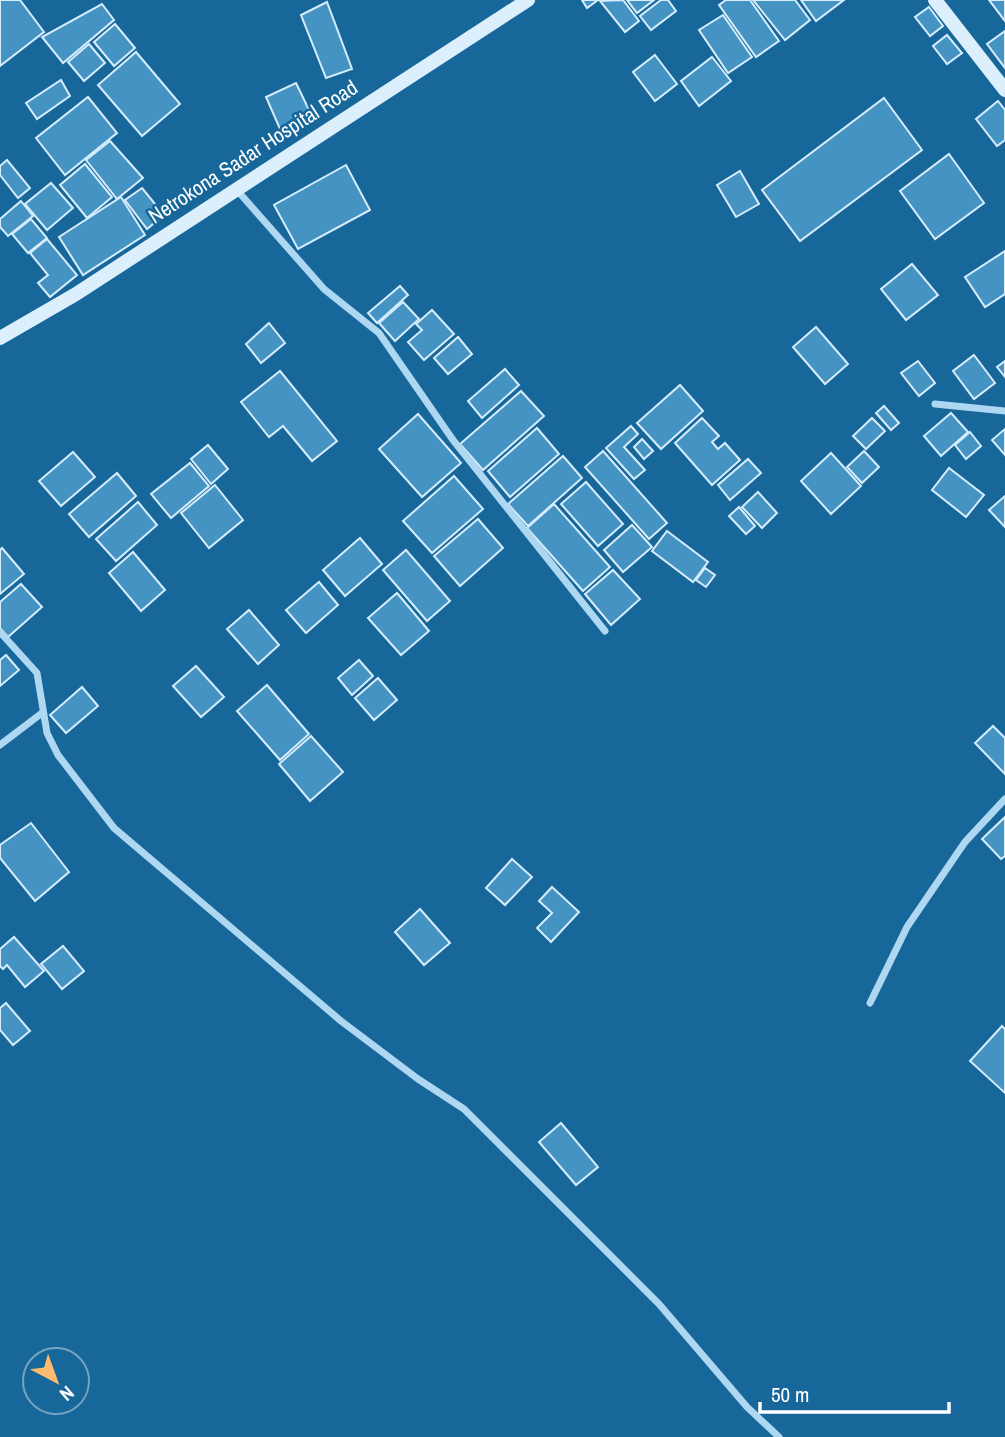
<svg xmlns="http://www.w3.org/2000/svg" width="1005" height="1437" viewBox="0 0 1005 1437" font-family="'Archivo Narrow',sans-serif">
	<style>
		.building { fill: #4593c2; stroke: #d5edfc; stroke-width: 2 }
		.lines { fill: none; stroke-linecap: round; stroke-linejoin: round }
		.street { stroke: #aed8f1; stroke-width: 7 }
		.secondary { stroke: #dceffc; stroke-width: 14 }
		.labels { text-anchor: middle; stroke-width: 5; stroke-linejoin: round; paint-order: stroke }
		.street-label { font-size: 21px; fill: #fff; stroke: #18679a }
	</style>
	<rect width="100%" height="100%" fill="#18679a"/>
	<g class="building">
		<path d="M0 0H20L44 32 0 66Z"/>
		<path d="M582 0H598L587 8Z"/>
		<path d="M623 0 639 21 625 32 600 1Z"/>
		<path d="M627 0H654L637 13Z"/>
		<path d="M661 0H668L676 11 651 30 640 16Z"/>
		<path d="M726 0H750L779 41 756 57 719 5Z"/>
		<path d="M753 0H795L810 20 785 40Z"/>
		<path d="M801 0H844L816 21Z"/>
		<path d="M989 0H1005V21Z"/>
		<path d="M327 2 352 69 326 78 301 15Z"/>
		<path d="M102 4 114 20 63 63 42 37Z"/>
		<path d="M929 7 943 26 930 36 915 17Z"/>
		<path d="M723 15 752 57 728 73 699 30Z"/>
		<path d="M115 24 135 48 114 66 94 42Z"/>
		<path d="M1005 31V68L987 44Z"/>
		<path d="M947 35 962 53 947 64 933 46Z"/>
		<path d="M89 44 105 63 84 81 68 62Z"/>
		<path d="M136 52 180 104 142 136 98 85Z"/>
		<path d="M655 55 677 84 655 101 633 72Z"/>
		<path d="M712 57 731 81 699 106 681 81Z"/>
		<path d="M61 80 70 96 37 119 26 103Z"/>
		<path d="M296 83 311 114 280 129 266 97Z"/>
		<path d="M88 97 117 133 65 175 36 138Z"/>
		<path d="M884 98 922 150 800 241 762 190Z"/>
		<path d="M998 101 1005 110V140L997 146 976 119Z"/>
		<path d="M110 141 143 178 117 199 86 160Z"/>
		<path d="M949 154 984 203 935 239 900 191Z"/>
		<path d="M7 160 30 188 18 198 0 175V166Z"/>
		<path d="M85 164 112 197 87 218 60 185Z"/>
		<path d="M346 165 370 210 298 249 274 205Z"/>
		<path d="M740 171 759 204 736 217 717 185Z"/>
		<path d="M51 183 73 208 47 230 25 204Z"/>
		<path d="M142 188 164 215 147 229 125 200Z"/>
		<path d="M121 197 145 235 83 275 59 237Z"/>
		<path d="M21 201 33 216 8 236 0 227V219Z"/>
		<path d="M31 219 47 238 28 253 12 234Z"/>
		<path d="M47 239 77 275 50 297 38 283 48 275 30 253Z"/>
		<path d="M1005 251V294L985 307 965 277Z"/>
		<path d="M912 264 938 295 906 320 881 289Z"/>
		<path d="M400 286 408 295 377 323 368 313Z"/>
		<path d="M403 302 419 319 395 341 379 323Z"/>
		<path d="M432 310 454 334 424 360 408 342 422 330 416 324Z"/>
		<path d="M269 323 285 343 261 363 246 344Z"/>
		<path d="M816 327 848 364 825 384 793 347Z"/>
		<path d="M458 337 472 354 448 374 434 358Z"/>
		<path d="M974 355 995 383 974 399 953 371Z"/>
		<path d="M918 361 935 383 919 396 901 373Z"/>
		<path d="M1005 361V377L997 367Z"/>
		<path d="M505 369 519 385 482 418 468 401Z"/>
		<path d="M280 371 337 441 312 461 283 426 269 437 241 402Z"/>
		<path d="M680 385 703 411 661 449 637 423Z"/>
		<path d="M521 391 544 416 483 470 460 444Z"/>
		<path d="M884 406 899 423 891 430 876 413Z"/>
		<path d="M951 413 968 432 941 456 924 436Z"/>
		<path d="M418 414 461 463 422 497 379 449Z"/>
		<path d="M702 418 719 436 712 442 718 449 725 443 740 460 712 485 675 443Z"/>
		<path d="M872 418 885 431 866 449 853 436Z"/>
		<path d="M631 426 638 434 624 447 645 470 634 479 606 448Z"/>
		<path d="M537 428 559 454 510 497 488 471Z"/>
		<path d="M1005 429V455L992 440Z"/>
		<path d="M970 432 981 446 966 459 955 445Z"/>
		<path d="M642 439 653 451 644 459 634 447Z"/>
		<path d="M208 445 228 469 211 484 191 459Z"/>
		<path d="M603 451 667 523 649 539 585 467Z"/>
		<path d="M864 451 879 467 862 483 847 467Z"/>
		<path d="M73 452 95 477 61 506 39 481Z"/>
		<path d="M831 453 861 486 831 514 801 481Z"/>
		<path d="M563 456 582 478 528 526 508 504Z"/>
		<path d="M748 459 761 473 730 500 718 485Z"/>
		<path d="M190 463 209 486 171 518 151 494Z"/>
		<path d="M949 468 984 495 966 517 932 490Z"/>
		<path d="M117 473 136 496 89 537 69 514Z"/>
		<path d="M454 476 483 509 432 553 403 521Z"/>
		<path d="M586 482 623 524 598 546 561 504Z"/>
		<path d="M215 485 243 520 209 548 181 513Z"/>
		<path d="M758 492 777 513 762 528 742 507Z"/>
		<path d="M1005 496V527L989 510Z"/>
		<path d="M138 502 157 525 116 561 96 539Z"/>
		<path d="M554 504 610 567 583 591 527 528Z"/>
		<path d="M739 507 755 526 746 534 729 516Z"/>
		<path d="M478 519 503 548 460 586 434 556Z"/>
		<path d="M632 525 652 547 623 572 604 550Z"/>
		<path d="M667 531 708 562 693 582 652 551Z"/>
		<path d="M360 538 382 564 345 596 323 570Z"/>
		<path d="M2 548 24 574 0 594V550Z"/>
		<path d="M406 550 450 601 427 621 383 570Z"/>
		<path d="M133 552 165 590 141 611 109 573Z"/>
		<path d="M705 568 715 575 706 587 696 580Z"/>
		<path d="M613 570 640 599 611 625 585 594Z"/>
		<path d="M319 582 338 605 306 633 286 610Z"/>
		<path d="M21 584 42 607 8 637 0 628V602Z"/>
		<path d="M397 593 429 631 401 655 368 618Z"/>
		<path d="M249 610 279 645 258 664 227 629Z"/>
		<path d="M6 655 19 670 0 686V660Z"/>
		<path d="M359 660 373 676 352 695 338 678Z"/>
		<path d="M196 666 224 697 201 717 173 686Z"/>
		<path d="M378 678 397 700 374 720 355 698Z"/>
		<path d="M267 685 309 734 280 760 237 711Z"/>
		<path d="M82 687 98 706 66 733 50 715Z"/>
		<path d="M993 726 1005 738V774L975 743Z"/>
		<path d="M311 736 343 772 310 801 279 764Z"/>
		<path d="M1005 817V856L1001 859 982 839Z"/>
		<path d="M31 823 69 872 35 901 0 858V845Z"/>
		<path d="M512 859 532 877 505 905 486 888Z"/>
		<path d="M552 887 579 912 551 942 537 928 552 913 539 901Z"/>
		<path d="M420 909 450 943 424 965 395 932Z"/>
		<path d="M14 937 44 971 25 987 7 965 3 969 0 966V949Z"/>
		<path d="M63 946 84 971 62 989 41 964Z"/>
		<path d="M6 1003 30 1031 13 1045 0 1030V1008Z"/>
		<path d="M1002 1026 1005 1029V1093L970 1061Z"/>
		<path d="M561 1123 598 1167 576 1185 539 1142Z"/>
	</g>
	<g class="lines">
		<g class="street">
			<path d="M236 189 324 289 379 333 453 440 605 631"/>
			<path d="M935 404 1005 411"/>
			<path d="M0 632 37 673 47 733 58 755 114 828 341 1021 418 1079 464 1109 659 1304 747 1407 779 1437"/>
			<path d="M0 745 42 713"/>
			<path d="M870 1003 907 927 965 842 1005 799"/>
		</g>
		<g class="secondary">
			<path d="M935 0 1005 90"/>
			<path d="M0 338 76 294 528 0"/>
		</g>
	</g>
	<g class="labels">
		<g class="street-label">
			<text transform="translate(253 152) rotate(-33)" y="7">Netrokona Sadar Hospital Road</text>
		</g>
	</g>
	<g transform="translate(56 1381) rotate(139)"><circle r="33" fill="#18679a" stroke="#74a4c2" stroke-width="2"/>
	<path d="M0-5L12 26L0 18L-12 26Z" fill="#ffbc6e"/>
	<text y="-10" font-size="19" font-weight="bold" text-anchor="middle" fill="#ffffff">N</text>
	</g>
	<path d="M760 1402v10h189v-10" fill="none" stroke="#ffffff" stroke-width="3.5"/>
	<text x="771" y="1402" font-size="21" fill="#ffffff" stroke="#18679a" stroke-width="5" paint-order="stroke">50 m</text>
</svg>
